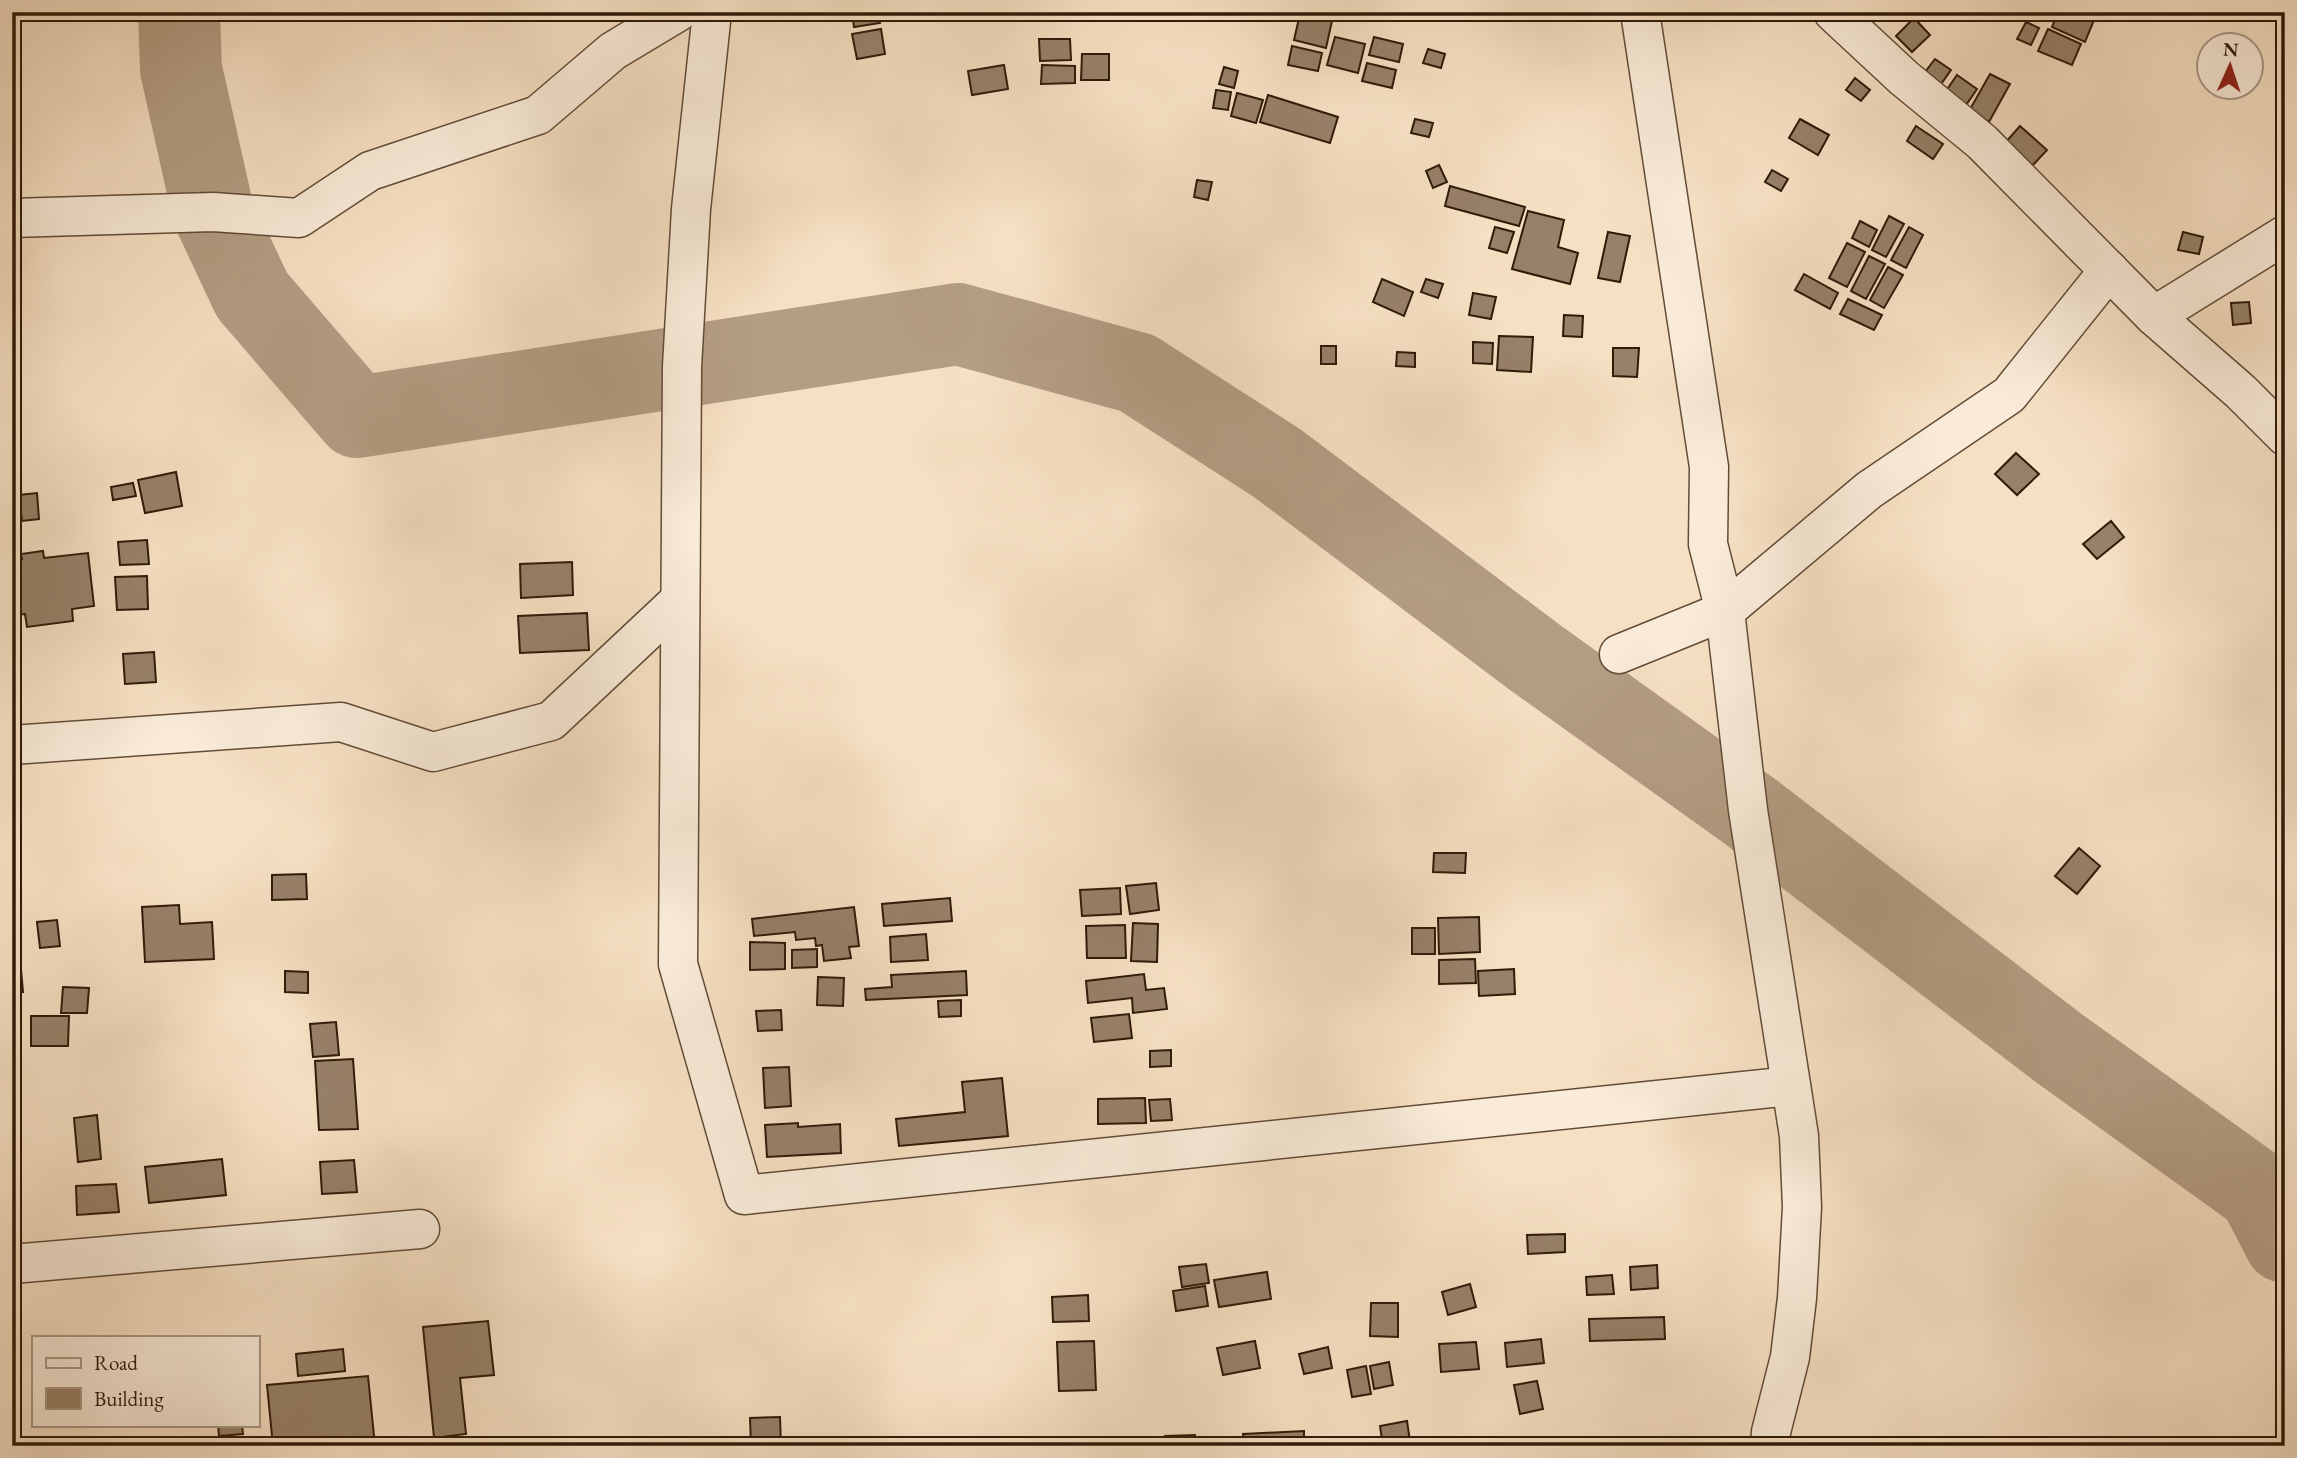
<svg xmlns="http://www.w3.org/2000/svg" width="2297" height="1458" viewBox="0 0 2297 1458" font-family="'EB Garamond',serif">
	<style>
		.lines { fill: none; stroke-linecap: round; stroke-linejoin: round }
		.river { stroke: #b39d83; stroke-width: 82 }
		.building { fill: #978169; stroke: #301a08; stroke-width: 2 }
		.minor-casing { stroke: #624c37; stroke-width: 41 }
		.minor { stroke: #f9ebd8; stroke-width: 38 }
	</style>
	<rect width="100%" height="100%" fill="#f6e0c3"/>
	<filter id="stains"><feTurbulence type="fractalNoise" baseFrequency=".00286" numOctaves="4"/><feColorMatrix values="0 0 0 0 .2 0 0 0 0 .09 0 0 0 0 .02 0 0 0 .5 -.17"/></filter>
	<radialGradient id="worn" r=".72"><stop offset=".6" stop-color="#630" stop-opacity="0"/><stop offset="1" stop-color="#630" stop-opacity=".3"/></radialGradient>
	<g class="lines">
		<path class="river" d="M179 12 181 69 213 212 252 295 357 417 958 324 1137 373 1277 463 1533 656 1748 810 2060 1049 2259 1192 2285 1242"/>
	</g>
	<g class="building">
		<path d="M852 12H878L880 23 854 27Z"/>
		<path d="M2058 12H2076L2094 20 2085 42 2052 27Z"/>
		<path d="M1300 14 1332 21 1326 48 1294 40Z"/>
		<path d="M1914 18 1930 35 1912 52 1896 36Z"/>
		<path d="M2026 22 2039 28 2031 45 2017 39Z"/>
		<path d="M881 29 885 54 857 59 852 34Z"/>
		<path d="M2048 29 2081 44 2072 65 2038 51Z"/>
		<path d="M1335 37 1365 44 1358 73 1327 65Z"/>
		<path d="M1374 37 1403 44 1399 62 1369 55Z"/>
		<path d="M1039 39H1070L1071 60 1040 61Z"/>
		<path d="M1292 46 1322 53 1318 71 1288 65Z"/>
		<path d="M1428 49 1445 54 1441 68 1423 63Z"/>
		<path d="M1082 54H1109V80H1081Z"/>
		<path d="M1935 59 1951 70 1941 84 1925 72Z"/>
		<path d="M1367 63 1396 70 1392 88 1362 81Z"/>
		<path d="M1004 65 1008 89 972 95 968 71Z"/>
		<path d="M1042 65 1075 66V83L1041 84Z"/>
		<path d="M1224 67 1238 71 1234 88 1219 84Z"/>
		<path d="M1990 74 2010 84 1989 122 1969 111Z"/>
		<path d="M1957 75 1977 89 1964 108 1944 94Z"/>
		<path d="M1855 78 1870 90 1861 101 1846 90Z"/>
		<path d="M1216 90 1231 92 1228 110 1213 108Z"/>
		<path d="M1237 93 1263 100 1256 123 1231 116Z"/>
		<path d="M1268 95 1338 117 1330 143 1260 122Z"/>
		<path d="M1415 119 1433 123 1429 137 1411 133Z"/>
		<path d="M1800 119 1829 135 1818 155 1789 138Z"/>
		<path d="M1916 126 1943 144 1933 159 1907 141Z"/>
		<path d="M2020 126 2047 150 2031 167 2005 143Z"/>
		<path d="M1439 165 1447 182 1433 188 1426 171Z"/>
		<path d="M1772 170 1788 179 1781 191 1765 182Z"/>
		<path d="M1197 180 1212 182 1208 200 1194 197Z"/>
		<path d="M1450 186 1525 207 1519 226 1445 206Z"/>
		<path d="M1528 211 1564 220 1558 247 1578 253 1570 284 1512 269Z"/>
		<path d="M1889 216 1904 224 1886 257 1872 250Z"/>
		<path d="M1860 221 1877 230 1869 247 1852 238Z"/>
		<path d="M1495 227 1514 232 1507 253 1489 248Z"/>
		<path d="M1909 227 1923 235 1906 268 1891 260Z"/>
		<path d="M1608 232 1630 236 1620 282 1598 278Z"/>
		<path d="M2183 232 2203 237 2199 254 2178 250Z"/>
		<path d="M1847 243 1865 252 1847 287 1829 278Z"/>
		<path d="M1869 256 1885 264 1866 299 1851 291Z"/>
		<path d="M1888 267 1903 275 1884 308 1870 300Z"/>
		<path d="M1804 274 1838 293 1830 309 1795 290Z"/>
		<path d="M1382 279 1413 292 1404 316 1373 302Z"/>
		<path d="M1426 279 1443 284 1438 298 1421 292Z"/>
		<path d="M1473 293 1496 297 1491 319 1469 315Z"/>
		<path d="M1848 299 1882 315 1874 330 1840 314Z"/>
		<path d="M2249 302 2251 323 2233 325 2231 303Z"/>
		<path d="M1564 315 1583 316 1582 337 1563 336Z"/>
		<path d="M1499 336 1533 337 1531 372 1497 370Z"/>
		<path d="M1473 342 1493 343 1492 364 1473 363Z"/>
		<rect x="1321" y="346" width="15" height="18"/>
		<path d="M1613 348H1639L1637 377 1613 376Z"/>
		<path d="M1397 352 1415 353V367L1396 366Z"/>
		<path d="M2016 453 2039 474 2017 495 1995 474Z"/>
		<path d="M176 472 182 506 145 513 138 480Z"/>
		<path d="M133 483 136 496 113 500 111 487Z"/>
		<path d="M37 493 39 519 22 521 19 495Z"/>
		<path d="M2111 521 2124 537 2097 559 2083 544Z"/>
		<path d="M147 540 149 564 120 565 118 542Z"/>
		<path d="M43 551 44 558 88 553 94 606 72 609 73 621 27 627 25 614 12 615V560L22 559 21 554Z"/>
		<path d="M572 562 573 595 521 598 520 564Z"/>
		<path d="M147 576 148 609 117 610 115 577Z"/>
		<path d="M587 613 589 650 520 653 518 616Z"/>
		<path d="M154 652 156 682 125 684 123 654Z"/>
		<path d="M2079 848 2100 866 2077 894 2055 876Z"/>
		<path d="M1434 853H1466L1465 873 1433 872Z"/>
		<path d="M306 874 307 899 272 900V875Z"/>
		<path d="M1156 883 1159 910 1130 914 1126 886Z"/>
		<path d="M1120 888 1121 914 1082 916 1080 890Z"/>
		<path d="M950 898 952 921 884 926 882 904Z"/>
		<path d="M179 905 180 924 212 922 214 959 145 962 142 907Z"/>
		<path d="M854 907 859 946 849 947 851 958 824 961 822 945 816 946 815 938 796 940 795 932 754 936 752 919Z"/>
		<path d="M1479 917 1480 952 1439 954 1438 918Z"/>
		<path d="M57 920 60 946 40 948 37 922Z"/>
		<path d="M1133 923 1158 924 1157 962 1131 961Z"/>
		<path d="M1125 925 1126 958H1087L1086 926Z"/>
		<rect x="1412" y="928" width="23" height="26"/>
		<path d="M926 934 928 960 891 962 890 937Z"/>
		<path d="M750 942 785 943V969L750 970Z"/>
		<path d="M817 949V967L792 968V950Z"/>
		<path d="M12 958H20L23 992 12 993Z"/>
		<path d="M1475 959 1476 983 1439 984V960Z"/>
		<path d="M1514 969 1515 994 1479 996 1478 971Z"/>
		<path d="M285 971 308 972V993L285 992Z"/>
		<path d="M966 971 967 995 866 1000 865 989 892 987 891 975Z"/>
		<path d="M1144 974 1146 990 1164 988 1167 1009 1133 1013 1132 998 1088 1003 1086 981Z"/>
		<path d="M818 977 844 978 843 1006 817 1005Z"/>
		<path d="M63 987 89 988 87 1013H61Z"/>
		<path d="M961 1000V1016L939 1017 938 1001Z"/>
		<path d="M781 1010 782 1030 758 1031 756 1011Z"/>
		<path d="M1129 1014 1132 1038 1094 1042 1091 1018Z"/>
		<path d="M31 1016H69L68 1046H31Z"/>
		<path d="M336 1022 339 1055 313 1057 310 1024Z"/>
		<path d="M1171 1050V1066L1150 1067V1051Z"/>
		<path d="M353 1059 358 1129 319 1130 315 1061Z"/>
		<path d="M789 1067 791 1106 765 1108 763 1068Z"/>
		<path d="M1002 1078 1008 1136 899 1146 896 1119 965 1112 962 1082Z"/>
		<path d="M1145 1098 1146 1123 1098 1124V1099Z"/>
		<path d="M1170 1099 1172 1120 1151 1121 1149 1100Z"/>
		<path d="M97 1115 101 1159 78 1162 74 1118Z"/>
		<path d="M798 1123V1127L840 1124 841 1153 767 1157 765 1125Z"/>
		<path d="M222 1159 226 1195 149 1203 145 1167Z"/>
		<path d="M354 1160 357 1192 322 1194 320 1162Z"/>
		<path d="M116 1184 119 1212 77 1215 76 1186Z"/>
		<path d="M1565 1234V1252L1528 1254 1527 1235Z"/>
		<path d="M1206 1264 1209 1283 1182 1287 1179 1267Z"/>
		<path d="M1657 1265 1658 1288 1631 1290 1630 1267Z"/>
		<path d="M1267 1272 1271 1299 1219 1307 1214 1280Z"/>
		<path d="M1612 1275 1614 1294 1587 1295 1586 1277Z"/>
		<path d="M1470 1284 1476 1307 1448 1315 1442 1292Z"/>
		<path d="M1205 1286 1208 1306 1176 1311 1173 1291Z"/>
		<path d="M1088 1295 1089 1321 1053 1322 1052 1297Z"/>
		<path d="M1371 1303H1398V1337L1370 1336Z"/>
		<path d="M1664 1317 1665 1339 1590 1341 1589 1319Z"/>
		<path d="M488 1321 494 1375 460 1378 466 1434 434 1438 423 1327Z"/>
		<path d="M1541 1339 1544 1363 1507 1367 1505 1343Z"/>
		<path d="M1094 1341 1096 1390 1059 1391 1057 1342Z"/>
		<path d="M1255 1341 1260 1368 1223 1375 1217 1348Z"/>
		<path d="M1476 1342 1479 1369 1441 1372 1439 1344Z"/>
		<path d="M1328 1347 1332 1368 1304 1374 1299 1354Z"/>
		<path d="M343 1349 345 1371 298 1376 296 1354Z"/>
		<path d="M1389 1362 1393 1385 1374 1389 1370 1366Z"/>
		<path d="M1366 1366 1371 1394 1352 1397 1347 1370Z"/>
		<path d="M368 1376 375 1446H273L267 1385Z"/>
		<path d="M1537 1381 1543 1409 1520 1414 1514 1385Z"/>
		<path d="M780 1417 781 1446H751L750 1418Z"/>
		<path d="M1407 1421 1410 1441 1383 1446 1380 1426Z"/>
		<path d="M218 1425H242L243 1434 219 1436Z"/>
		<path d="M1304 1431V1446H1244L1243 1434Z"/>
		<path d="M1195 1435 1196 1446H1165V1436Z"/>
		<path d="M1158 1437 1159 1446H1135V1440Z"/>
		<path d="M265 1439 266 1446H222V1443Z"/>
	</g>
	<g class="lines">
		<defs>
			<g id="minor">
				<path d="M712 12 691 209 682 367 678 964 744 1195 1791 1086"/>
				<path d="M1640 12 1709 467 1708 544 1725 611 1748 810 1799 1136 1802 1207 1797 1298 1790 1357 1771 1432 1770 1446"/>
				<path d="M1833 12 1904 78 1982 142 2154 316 2241 392 2285 436"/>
				<path d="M12 218 213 212 299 218 370 171 538 115 613 51 678 12"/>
				<path d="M2154 316 2285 235"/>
				<path d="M1619 654 1725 611 1869 490 2009 395 2109 270"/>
				<path d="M12 745 341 722 433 752 551 721 680 600"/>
				<path d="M12 1264 420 1229"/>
			</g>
		</defs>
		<use href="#minor" class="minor-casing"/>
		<use href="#minor" class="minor"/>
	</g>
	<rect width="2297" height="1458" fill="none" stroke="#f6e0c3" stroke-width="42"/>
	<rect x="14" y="14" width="2269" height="1430" fill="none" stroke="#301a08" stroke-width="3.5"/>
	<rect x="21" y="21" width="2255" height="1416" fill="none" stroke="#301a08" stroke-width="2"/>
	<rect x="32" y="1336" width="228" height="91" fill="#f9ebd8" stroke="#a99785" stroke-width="2"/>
	<rect x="46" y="1358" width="35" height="10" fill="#f9ebd8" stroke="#a99785" stroke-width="2"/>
	<text x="94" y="1370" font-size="21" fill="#301a08">Road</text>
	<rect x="46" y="1388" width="35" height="21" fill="#978169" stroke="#a99785" stroke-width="2"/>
	<text x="94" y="1406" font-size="21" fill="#301a08">Building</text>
	<g transform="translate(2230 66) rotate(3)"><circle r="33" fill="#f9ebd8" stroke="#a99785" stroke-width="2"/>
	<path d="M0-5L12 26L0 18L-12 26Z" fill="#8f2418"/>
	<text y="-10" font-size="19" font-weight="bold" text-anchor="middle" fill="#301a08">N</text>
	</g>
	<rect width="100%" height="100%" filter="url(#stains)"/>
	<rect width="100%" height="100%" fill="url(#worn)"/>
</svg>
